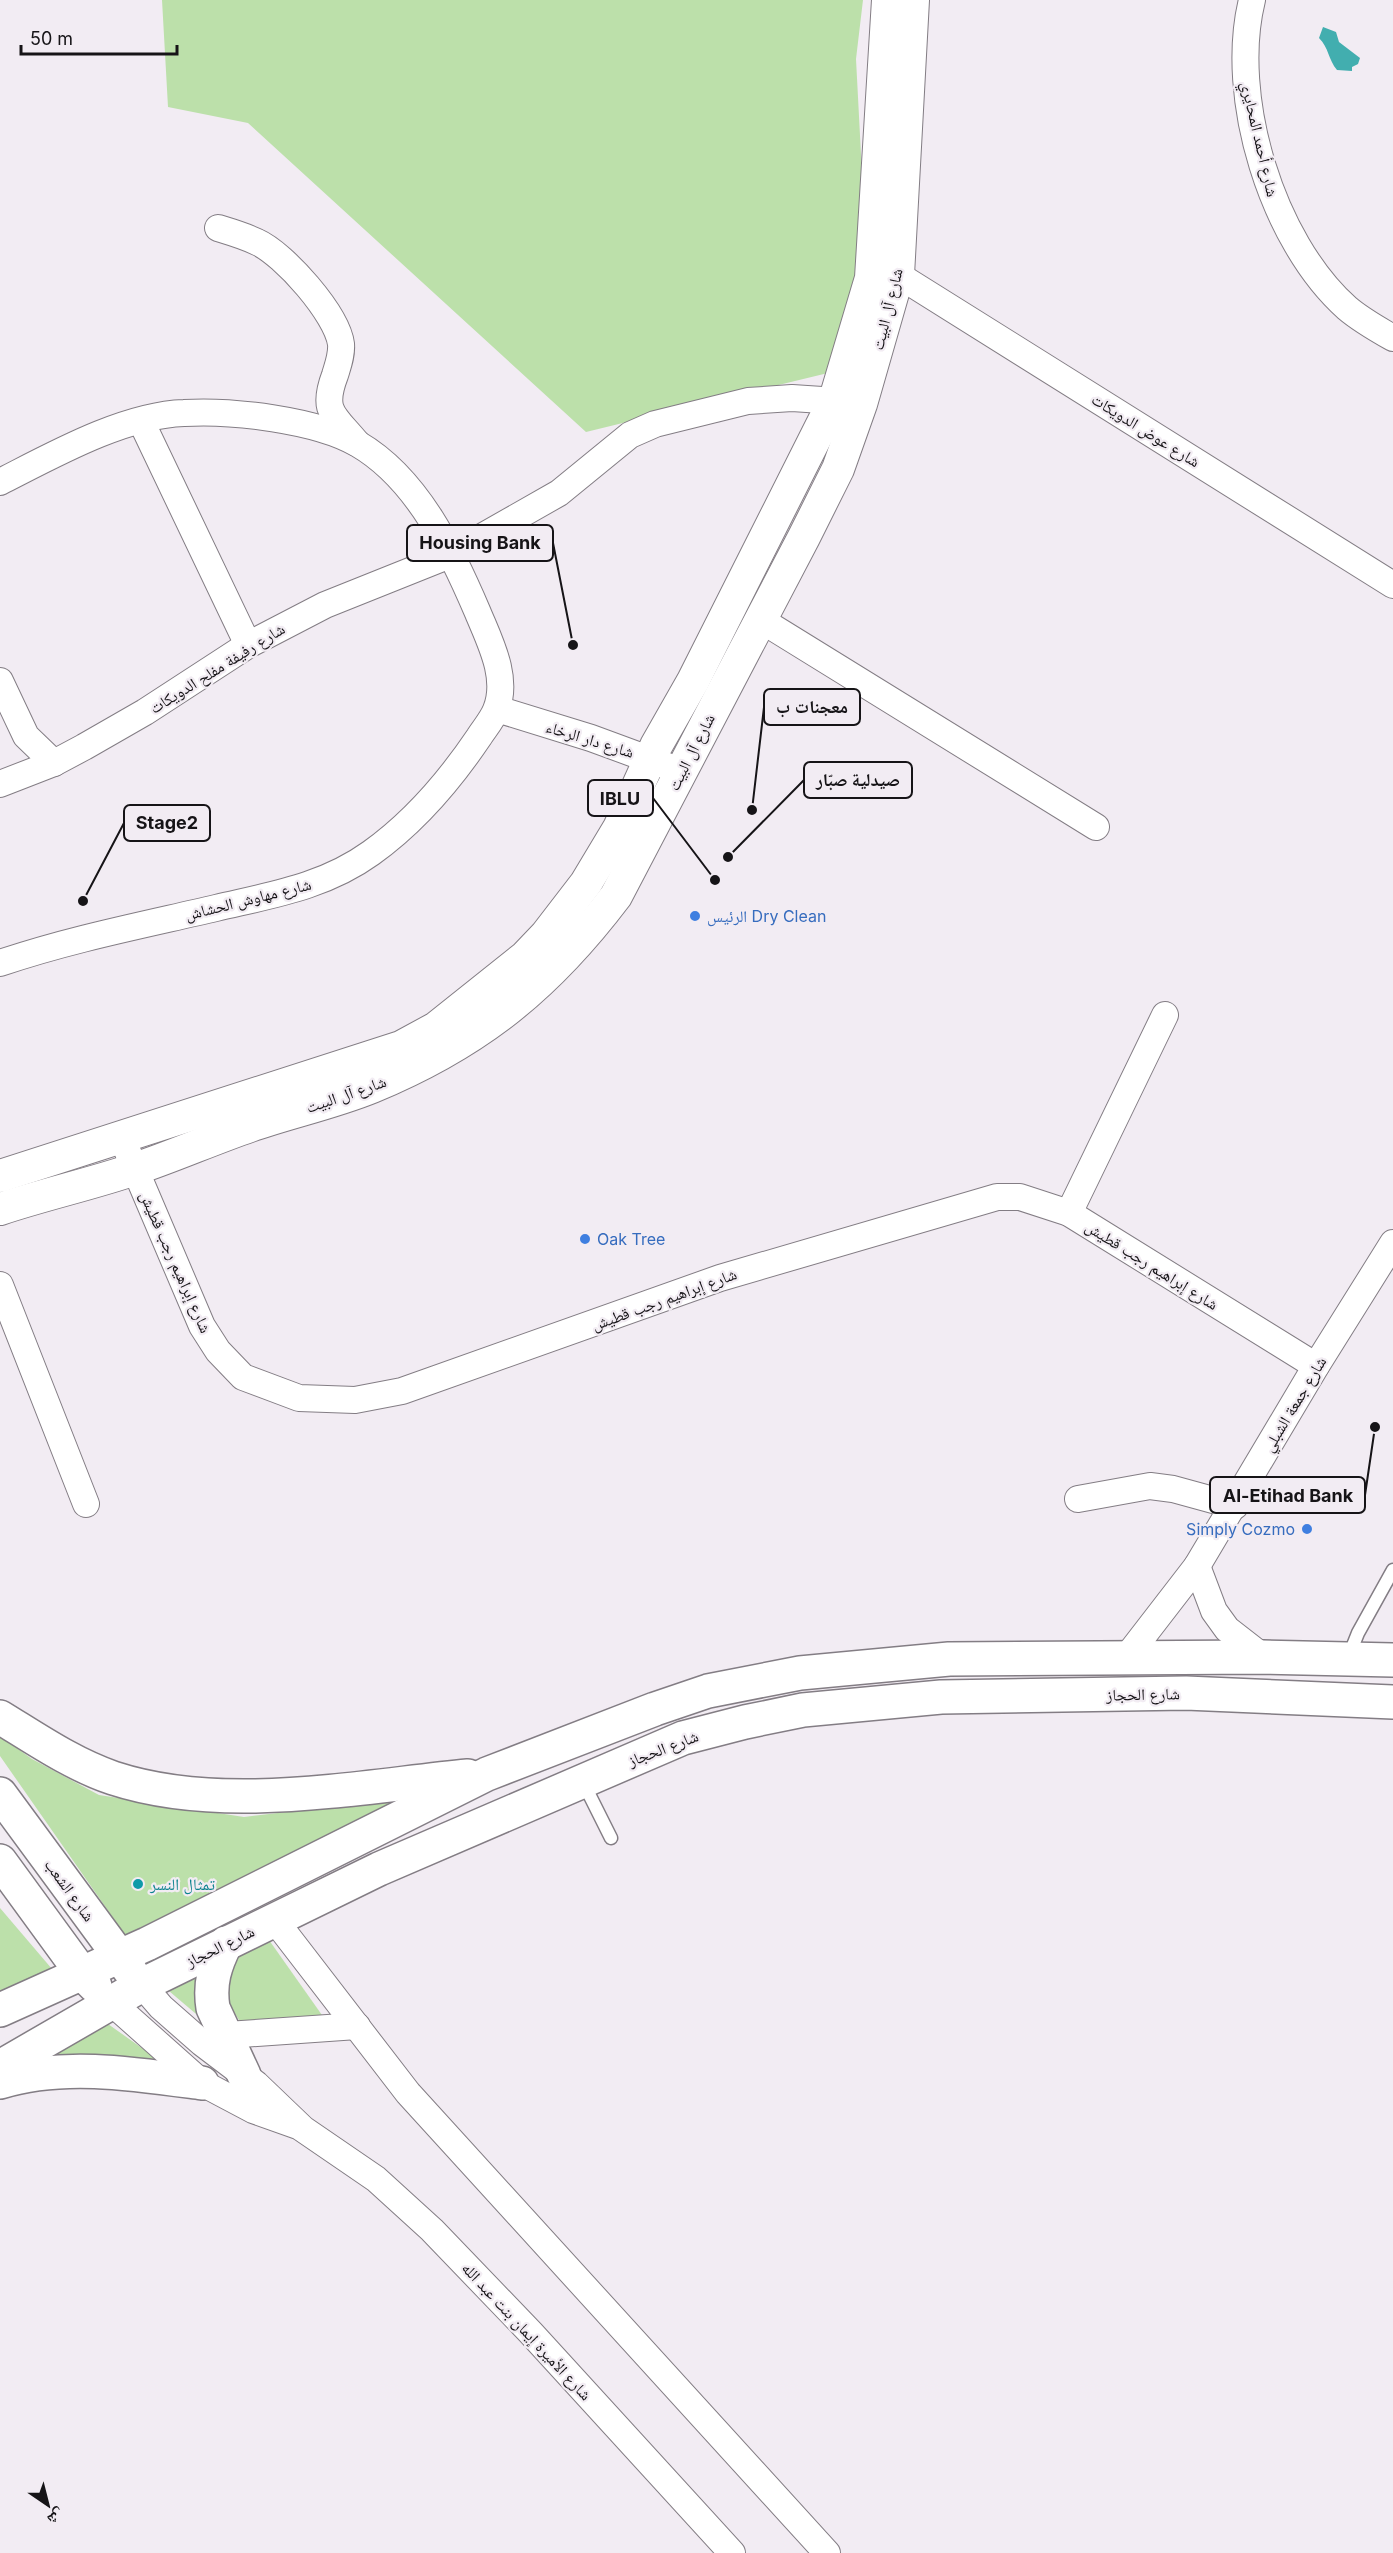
<svg xmlns="http://www.w3.org/2000/svg" width="1393" height="2553" viewBox="0 0 1393 2553" font-family="Inter,'Noto Naskh Arabic',sans-serif">
	<style>
		.green { fill: #bce0aa }
		.water { fill: #42aeaf }
		.lines { fill: none; stroke-linecap: round; stroke-linejoin: round }
		.service-casing { stroke: #837d84; stroke-width: 15 }
		.minor-casing { stroke: #837d84; stroke-width: 28 }
		.tertiary-casing { stroke: #837d84; stroke-width: 34 }
		.secondary-casing { stroke: #837d84; stroke-width: 36 }
		.service { stroke: #fff; stroke-width: 12 }
		.minor { stroke: #fff; stroke-width: 26 }
		.tertiary { stroke: #fff; stroke-width: 32 }
		.secondary { stroke: #fff; stroke-width: 33 }
		.shop-dot { fill: #3f7fe0; stroke: #f2ecf3; stroke-width: 2 }
		.culture-dot { fill: #0f9aa8; stroke: #f2ecf3; stroke-width: 2 }
		.labels { text-anchor: middle; stroke-width: 4.5; stroke-linejoin: round; paint-order: stroke }
		.street-label { font-size: 16px; fill: #161417; stroke: #f2ecf3 }
		.shop-label { font-size: 16px; fill: #366cbe; stroke: #f2ecf3; text-anchor: start }
		.culture-label { font-size: 16px; fill: #0d838f; stroke: #f2ecf3; text-anchor: start }
		.leader { fill: none; stroke: #161417; stroke-width: 2 }
		.callout-dot { fill: #161417; stroke: #f2ecf3; stroke-width: 2 }
		.callout { fill: #f2ecf3; stroke: #161417; stroke-width: 2 }
		.callout-label { font-size: 18px; text-anchor: middle; font-weight: bold; fill: #161417 }
	</style>
	<rect width="100%" height="100%" fill="#f2ecf3"/>
	<g class="green">
		<path d="M162 0H863L856 59 868 288 828 373 586 432 248 123 168 107Z"/>
		<path d="M0 1736 32 1759 99 1795 244 1817 416 1797 125 1935 0 1756Z"/>
		<path d="M0 1908 52 1969 0 1996Z"/>
		<path d="M269 1940 329 2025 245 2029C227 2003 221 1990 231 1960Z"/>
		<path d="M197 1977 202 2019 169 1991Z"/>
		<path d="M108 2024 163 2063 116 2055 33 2064Z"/>
	</g>
	<path class="water" d="M1323 27 1336 32 1339 42 1360 58 1358 64 1352 67V71L1337 70C1328 59 1329 48 1319 38Z"/>
	<g class="lines">
		<defs>
			<g id="service">
				<path d="M1348 1658 1358 1633 1393 1570"/>
				<path d="M583 1782 611 1838"/>
			</g>
			<g id="minor">
				<path d="M1252 0C1228 97 1272 241 1347 308 1361 320 1377 329 1393 338"/>
				<path d="M218 228C231 232 245 236 257 242 284 254 337 314 341 344 342 355 338 365 335 375 321 412 334 415 357 443"/>
				<path d="M898 275 1393 585"/>
				<path d="M141 421 248 645"/>
				<path d="M0 482C53 455 124 415 184 413 231 410 317 420 358 444 418 479 452 552 478 613 490 642 509 678 496 710 492 720 484 729 479 737 450 780 413 823 371 853 324 887 271 895 216 908 143 925 71 939 0 963"/>
				<path d="M761 620 1096 827"/>
				<path d="M0 681 26 736 54 763"/>
				<path d="M497 709 591 738 667 766"/>
				<path d="M0 784 54 763 84 747 145 712 248 645 325 605 450 555 559 493 630 435 655 424 748 401 792 398 852 402"/>
				<path d="M121 1136 202 1326 218 1351 243 1377 299 1398 355 1400 402 1391 720 1278 997 1197H1020L1069 1213 1316 1366"/>
				<path d="M1069 1213 1165 1015"/>
				<path d="M0 1285 86 1504"/>
				<path d="M1078 1499 1150 1486 1173 1489 1235 1506"/>
				<path d="M1197 1566 1214 1611 1227 1629 1263 1657"/>
				<path d="M1126 1658 1197 1566 1316 1366 1393 1243"/>
				<path d="M274 1919 408 2093 827 2553"/>
				<path d="M142 1985 161 2007 202 2043 256 2084 303 2129 376 2179 432 2230 531 2333 732 2553"/>
				<path d="M111 2002 202 2083 253 2110 298 2126"/>
				<path d="M227 2035 357 2026"/>
			</g>
			<g id="tertiary">
				<path d="M0 1176 401 1047 436 1028 525 957 546 935 586 883 619 828 656 746 693 681 835 399 871 278 888 0"/>
				<path d="M0 1209C45 1194 91 1184 135 1169 174 1156 212 1139 250 1126 290 1112 333 1103 372 1087 478 1043 547 987 616 896L804 537 838 469 861 404 898 275 913 0"/>
			</g>
			<g id="secondary">
				<path d="M0 1717C36 1739 72 1764 113 1778 223 1814 355 1787 468 1776"/>
				<path d="M0 1794 131 1972"/>
				<path d="M0 1861 81 1972 95 1986"/>
				<path d="M226 1943C215 1965 209 1983 213 2008L244 2075"/>
				<path d="M0 2010 147 1944 487 1774 655 1709 708 1691 800 1673 949 1659 1263 1657 1393 1660"/>
				<path d="M0 2067 142 1985 379 1869 683 1738 745 1722 803 1710 941 1697 1186 1693 1393 1702"/>
				<path d="M0 2082C63 2062 137 2074 202 2083"/>
			</g>
		</defs>
		<use href="#service" class="service-casing"/>
		<use href="#minor" class="minor-casing"/>
		<use href="#tertiary" class="tertiary-casing"/>
		<use href="#secondary" class="secondary-casing"/>
		<use href="#service" class="service"/>
		<use href="#minor" class="minor"/>
		<use href="#tertiary" class="tertiary"/>
		<use href="#secondary" class="secondary"/>
	</g>
	<g class="shop-dot">
		<circle cx="695" cy="916" r="6"/>
		<circle cx="585" cy="1239" r="6"/>
		<circle cx="1307" cy="1529" r="6"/>
	</g>
	<circle class="culture-dot" cx="138" cy="1884" r="6"/>
	<g class="labels">
		<g class="street-label">
			<text transform="translate(1260 139) rotate(77)" y="6">شارع أحمد المحايري</text>
			<text transform="translate(887 309) rotate(-76)" y="6">شارع آل البيت</text>
			<text transform="translate(1146 430) rotate(32)" y="6">شارع عوض الدويكات</text>
			<text transform="translate(217 668) rotate(-32)" y="6">شارع رفيفة مفلح الدويكات</text>
			<text transform="translate(590 739) rotate(17)" y="6">شارع دار الرخاء</text>
			<text transform="translate(691 752) rotate(-63)" y="6">شارع آل البيت</text>
			<text transform="translate(248 899) rotate(-14)" y="6">شارع مهاوش الحشاش</text>
			<text transform="translate(346 1094) rotate(-19)" y="6">شارع آل البيت</text>
			<text transform="translate(176 1262) rotate(66)" y="6">شارع إبراهيم رجب قطيش</text>
			<text transform="translate(1152 1265) rotate(32)" y="6">شارع إبراهيم رجب قطيش</text>
			<text transform="translate(664 1299) rotate(-20)" y="6">شارع إبراهيم رجب قطيش</text>
			<text transform="translate(1294 1404) rotate(-59)" y="6">شارع جمعة الشبلي</text>
			<text transform="translate(1143 1694) rotate(-1)" y="6">شارع الحجاز</text>
			<text transform="translate(663 1748) rotate(-21)" y="6">شارع الحجاز</text>
			<text transform="translate(70 1890) rotate(54)" y="6">شارع الشعب</text>
			<text transform="translate(220 1946) rotate(-26)" y="6">شارع الحجاز</text>
			<text transform="translate(527 2331) rotate(47)" y="6">شارع الأميرة إيمان بنت عبد الله</text>
		</g>
		<g class="shop-label">
			<text x="707" y="922">الرئيس Dry Clean</text>
			<text x="597" y="1245">Oak Tree</text>
			<text x="1295" y="1535" text-anchor="end">Simply Cozmo</text>
		</g>
		<g class="culture-label">
			<text x="150" y="1890">تمثال النسر</text>
		</g>
	</g>
	<path class="leader" d="M573 645L553 543M752 810L764 707M728 857L804 780M715 880L653 798M83 901L124 823M1375 1427L1365 1495"/>
	<g class="callout-dot">
		<circle cx="573" cy="645" r="6"/>
		<circle cx="752" cy="810" r="6"/>
		<circle cx="728" cy="857" r="6"/>
		<circle cx="715" cy="880" r="6"/>
		<circle cx="83" cy="901" r="6"/>
		<circle cx="1375" cy="1427" r="6"/>
	</g>
	<g class="callout">
		<rect x="407" y="525" width="146" height="36" rx="6"/>
		<rect x="764" y="689" width="96" height="36" rx="6"/>
		<rect x="804" y="762" width="108" height="36" rx="6"/>
		<rect x="588" y="780" width="65" height="36" rx="6"/>
		<rect x="124" y="805" width="86" height="36" rx="6"/>
		<rect x="1210" y="1477" width="155" height="36" rx="6"/>
	</g>
	<g class="callout-label">
		<text x="480" y="549">Housing Bank</text>
		<text x="812" y="713">معجنات ب</text>
		<text x="858" y="786">صيدلية صبّار</text>
		<text x="620" y="805">IBLU</text>
		<text x="167" y="829">Stage2</text>
		<text x="1288" y="1502">Al-Etihad Bank</text>
	</g>
	<g transform="translate(48 2505) rotate(145)" stroke="#f2ecf3" stroke-width="4.5" paint-order="stroke">
	<path d="M0-4.5L10 22L0 15L-10 22Z" fill="#161417"/>
	<text y="-9" font-size="16" font-weight="bold" text-anchor="middle" fill="#161417">ش</text>
	</g>
	<path d="M21 45v9h156v-9" fill="none" stroke="#161417" stroke-width="3"/>
	<text x="30" y="45" font-size="18" fill="#161417" stroke="#f2ecf3" stroke-width="4.5" paint-order="stroke">50 m</text>
</svg>
